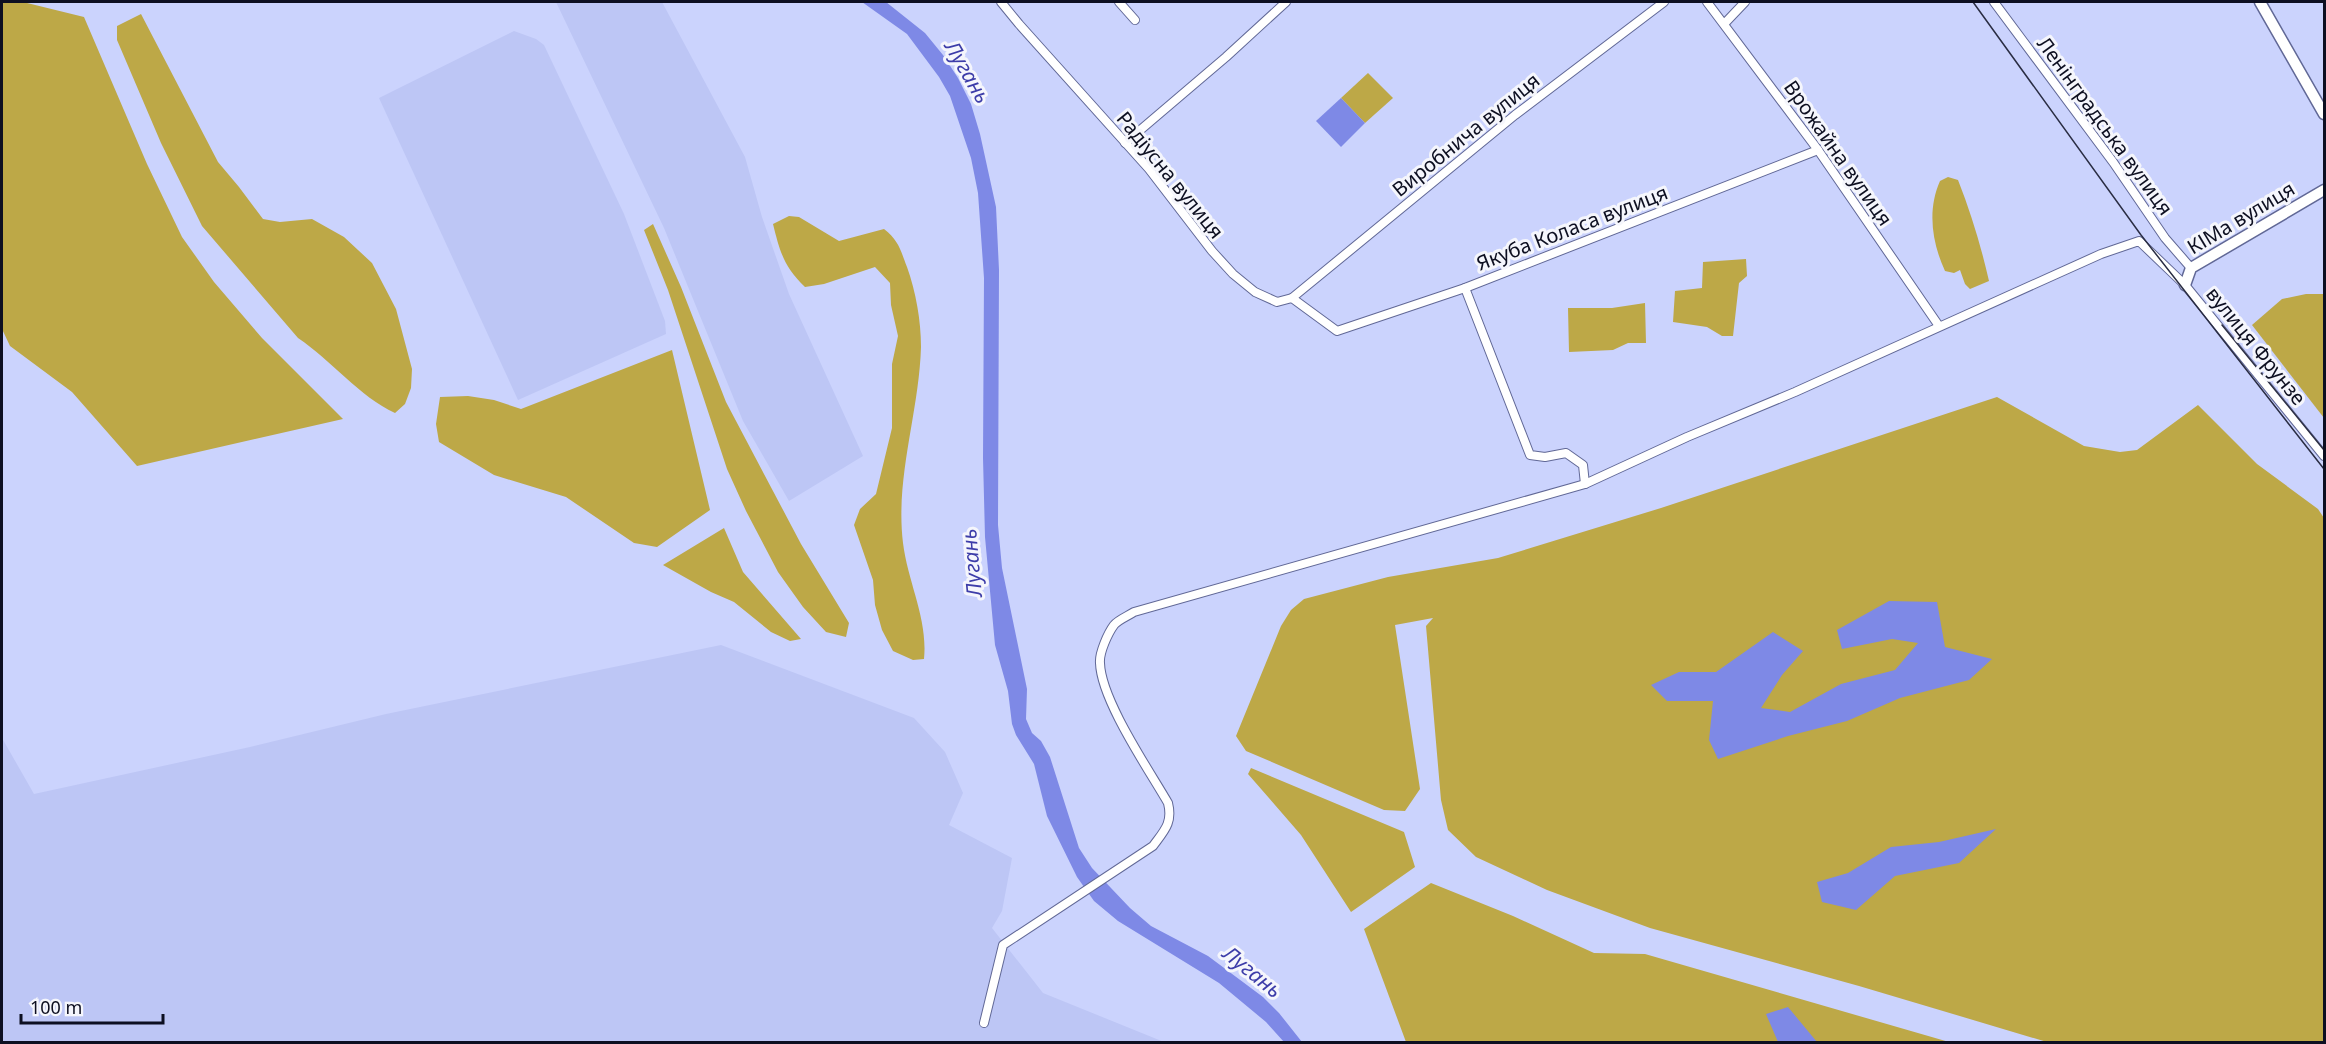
<svg xmlns="http://www.w3.org/2000/svg" width="2326" height="1044" viewBox="0 0 2326 1044" font-family="'Noto Sans',sans-serif">
	<style>
		.built { fill: #bdc6f5 }
		.green { fill: #bda847 }
		.water { fill: #7e89e6 }
		.lines { fill: none; stroke-linecap: round; stroke-linejoin: round }
		.minor-casing { stroke: #616896; stroke-width: 10 }
		.tertiary-casing { stroke: #616896; stroke-width: 13 }
		.minor { stroke: #fff; stroke-width: 8 }
		.tertiary { stroke: #fff; stroke-width: 10 }
		.tram { stroke: #2a2d43; stroke-width: 1.5 }
		.labels { text-anchor: middle; stroke-width: 6; stroke-linejoin: round; paint-order: stroke }
		.street-label { font-size: 20px; fill: #0d0f21; stroke: #f5f6fc }
		.water-label { font-size: 21px; font-style: italic; fill: #3d3da9; stroke: #f5f6fc }
	</style>
	<rect width="100%" height="100%" fill="#cbd3fd"/>
	<g class="built">
		<path d="M556 2H662L745 157 762 217 789 294 863 456 789 501 743 421 664 228Z"/>
		<path d="M514 31 536 39 544 45 624 214 665 321 666 334 518 400 379 98Z"/>
		<path d="M721 645 914 718 945 752 963 793 949 825 1012 858 1002 911 992 928 1043 993 1164 1042H2V738L34 794 250 747 386 714Z"/>
	</g>
	<g class="green">
		<path d="M2 2H23L84 17 147 164 182 237 214 282 262 338 343 419 137 466 72 392 10 346 2 329Z"/>
		<path d="M141 14 218 162 239 187 263 219 280 222 312 219 344 237 372 263 396 309 412 369 411 388 405 404 395 413C360 397 331 360 298 338L202 226 161 143 117 40V26Z"/>
		<path d="M1368 73 1393 98 1365 123 1341 98Z"/>
		<path d="M1948 177 1958 180C1971 213 1981 246 1989 281L1970 289 1965 284 1960 270 1954 273 1945 271C1932 243 1927 210 1940 181Z"/>
		<path d="M789 216 799 217 839 241 884 229C899 241 900 249 907 267 916 292 921 321 921 347 919 413 895 477 903 543 908 583 928 619 924 659L913 660 893 651 882 630 875 605 873 580 854 525 860 509 876 494 892 428V364L898 336 891 305 890 283 875 267 824 284 805 287C784 267 780 252 773 224Z"/>
		<path d="M653 224 681 287 726 402 801 544 849 623 846 637 826 632 803 607 778 572 746 511 727 469 668 290 644 230Z"/>
		<path d="M1746 259 1747 276 1739 283 1733 336H1722L1707 327 1673 322 1675 291 1702 288 1703 262Z"/>
		<path d="M2306 294H2324V418L2252 325 2282 299Z"/>
		<path d="M1645 303 1646 343H1628L1613 350 1569 352 1568 308H1612Z"/>
		<path d="M672 350 710 510 657 547 634 543 566 497 494 475 439 442 436 424 440 397 468 396 494 400 521 409Z"/>
		<path d="M1997 397 2084 446 2120 452 2137 450 2198 405 2257 464 2318 509 2324 518V1042H2047L1859 986 1650 928 1547 890 1476 857 1448 830 1441 800 1426 626 1433 618 1395 625 1420 789 1405 811 1384 810 1246 751 1236 736 1281 626 1291 610 1304 599 1388 577 1498 558 1661 508Z"/>
		<path d="M724 528 743 572 801 639 790 641 771 632 734 602 711 592 663 565Z"/>
		<path d="M1251 768 1404 832 1415 867 1351 912 1301 835 1248 774Z"/>
		<path d="M1431 883 1513 916 1594 953 1645 954 1949 1042H1406L1364 929Z"/>
	</g>
	<g class="water">
		<path d="M862 2H886L925 33 943 55 958 78 971 104 980 134 996 207 999 270 998 525 1002 568 1027 689 1026 719 1032 733 1041 741 1050 757 1079 848 1092 868 1130 908 1151 926 1208 956 1263 997 1279 1013 1302 1042H1284L1266 1022 1219 983 1118 921 1094 901 1077 877 1047 816 1034 764 1016 735 1012 724 1008 691 995 645 985 537 983 458 984 278 978 193 971 158 950 96 939 77 907 34Z"/>
		<path d="M1341 98 1365 123 1341 147 1316 121Z"/>
		<path d="M1889 601 1937 602 1945 647 1992 659 1969 680 1900 698 1847 721 1788 736 1718 759 1709 740 1713 701H1667L1651 685 1679 672H1716L1773 632 1803 651 1782 675 1761 708 1790 712 1841 684 1895 670 1918 643 1892 639 1842 649 1837 630Z"/>
		<path d="M1996 829 1959 863 1895 876 1856 910 1822 902 1817 882 1848 873 1891 847 1939 842Z"/>
		<path d="M1788 1007 1817 1042H1778L1766 1014Z"/>
	</g>
	<g class="lines">
		<defs>
			<g id="minor">
				<path d="M1001 2 1019 24 1149 169 1212 251 1233 274 1255 292 1277 302 1292 298 1337 331 1465 288 1818 150"/>
				<path d="M1119 2 1135 20"/>
				<path d="M1707 2 1818 150 1939 326"/>
				<path d="M1994 2 2113 162 2165 238 2191 268"/>
				<path d="M1725 23 1745 2"/>
				<path d="M1125 143 1226 57 1286 2"/>
				<path d="M1465 288 1530 455 1545 457 1566 453 1583 465 1585 484"/>
				<path d="M1292 298 1515 115 1664 2"/>
				<path d="M984 1023 1003 945 1153 846C1164 831 1173 823 1168 803 1149 770 1101 700 1100 663 1099 653 1108 633 1114 625 1118 620 1128 616 1134 612L1585 484 1687 437 1795 392 2101 254 2139 241 2185 285 2324 456"/>
			</g>
			<g id="tertiary">
				<path d="M2260 2 2324 114"/>
				<path d="M2185 285 2191 268 2324 190"/>
			</g>
		</defs>
		<use href="#minor" class="minor-casing"/>
		<use href="#tertiary" class="tertiary-casing"/>
		<use href="#minor" class="minor"/>
		<use href="#tertiary" class="tertiary"/>
		<g class="tram">
			<path d="M1973 2 2141 235 2324 469"/>
			<path d="M2222 325 2324 450"/>
		</g>
	</g>
	<g class="labels">
		<g class="street-label">
			<text transform="translate(2105 126) rotate(54)" y="7">Ленінградська вулиця</text>
			<text transform="translate(1466 135) rotate(-39)" y="7">Виробнича вулиця</text>
			<text transform="translate(1838 153) rotate(55)" y="7">Врожайна вулиця</text>
			<text transform="translate(1170 175) rotate(51)" y="7">Радіусна вулиця</text>
			<text transform="translate(2241 218) rotate(-31)" y="7">КІМа вулиця</text>
			<text transform="translate(1572 228) rotate(-21)" y="7">Якуба Коласа вулиця</text>
			<text transform="translate(2256 346) rotate(51)" y="7">вулиця Фрунзе</text>
		</g>
		<g class="water-label">
			<text transform="translate(967 72) rotate(60)" y="7">Лугань</text>
			<text transform="translate(972 563) rotate(-95)" y="7">Лугань</text>
			<text transform="translate(1252 972) rotate(39)" y="7">Лугань</text>
		</g>
	</g>
	<rect width="2326" height="1044" fill="none" stroke="#0d0f21" stroke-width="6"/>
	<path d="M21 1014v9h142v-9" fill="none" stroke="#0d0f21" stroke-width="3"/>
	<text x="30" y="1014" font-size="18" fill="#0d0f21" stroke="#f5f6fc" stroke-width="4.5" paint-order="stroke">100 m</text>
</svg>
